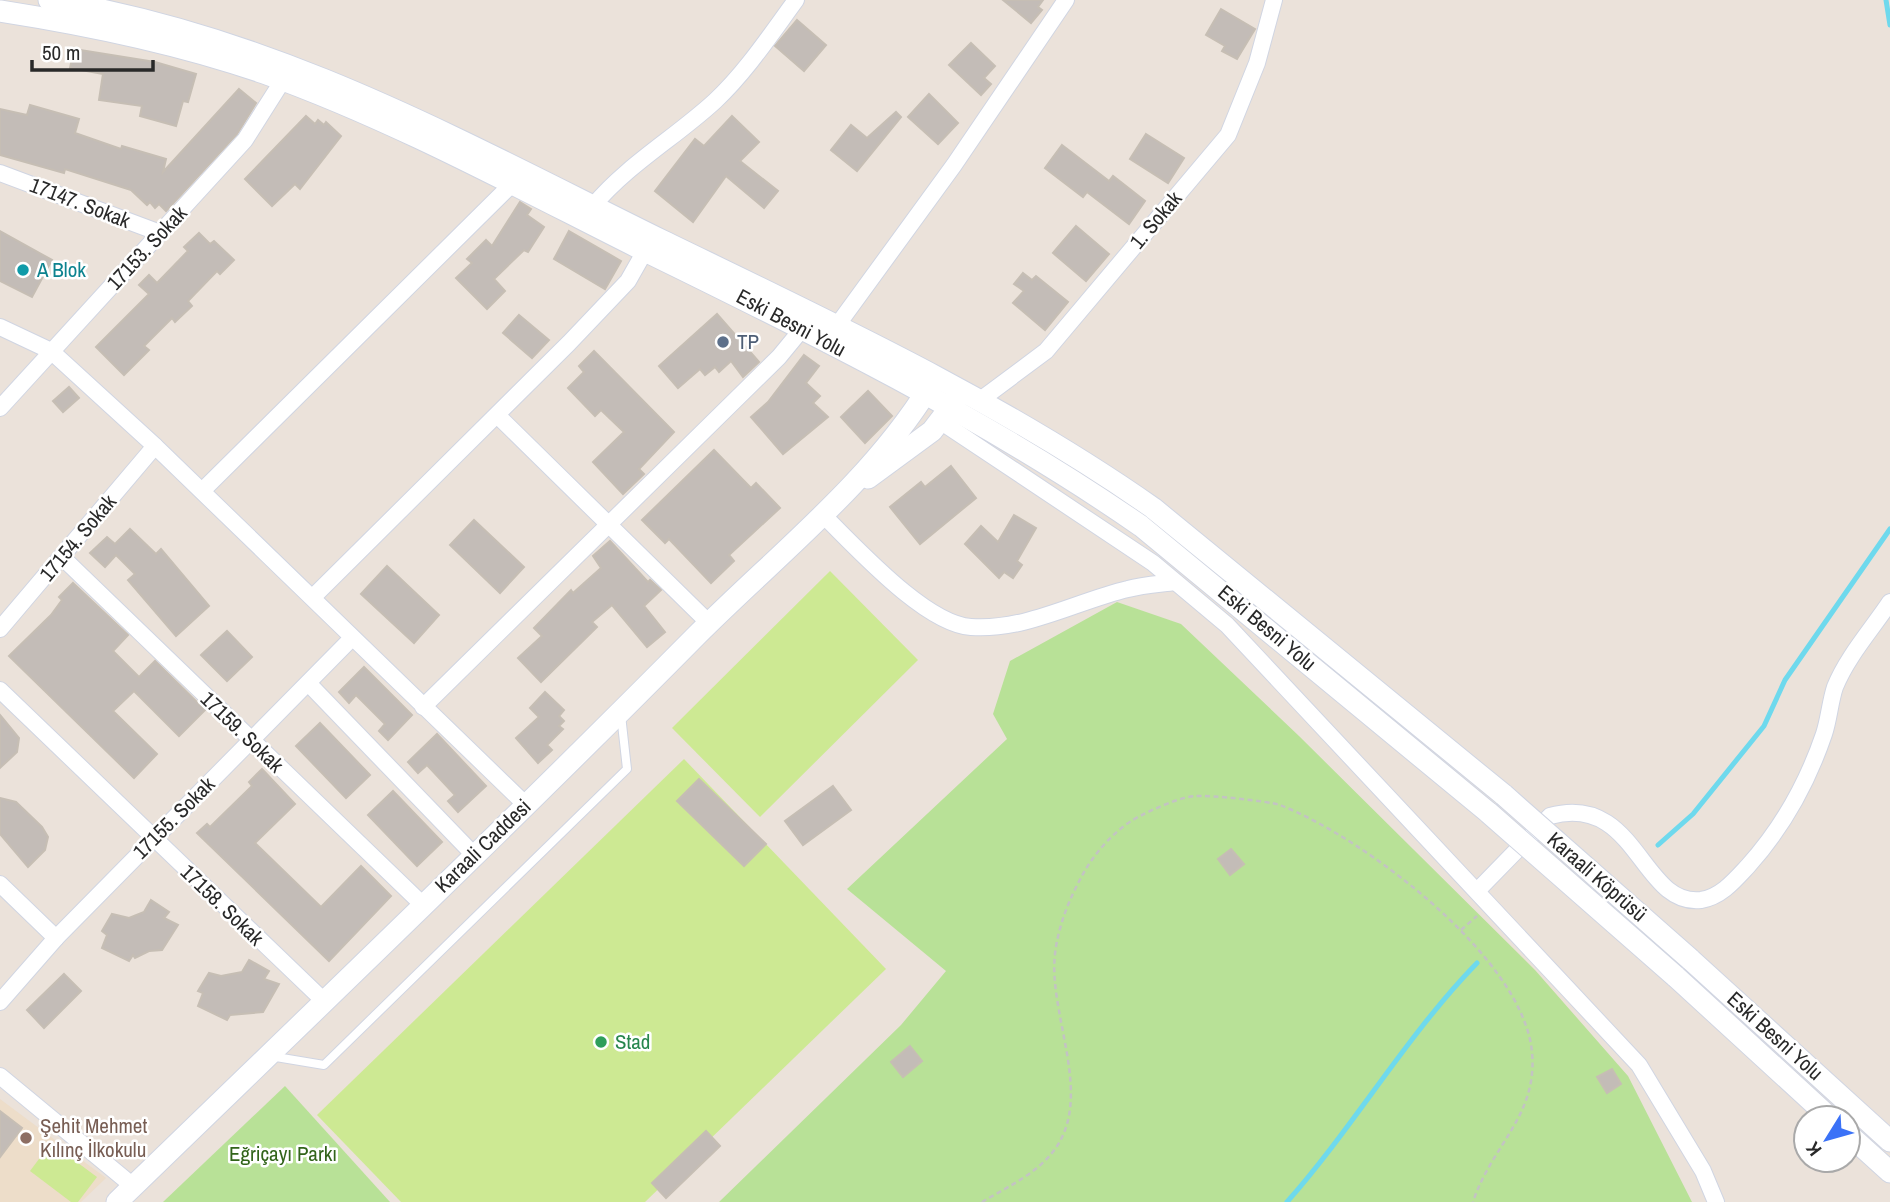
<svg xmlns="http://www.w3.org/2000/svg" width="1890" height="1202" viewBox="0 0 1890 1202" font-family="'Archivo Narrow',sans-serif">
	<style>
		.education { fill: #edddc9 }
		.park { fill: #b8e197 }
		.pitch { fill: #cde993 }
		.lines { fill: none; stroke-linecap: round; stroke-linejoin: round }
		.stream { stroke: #6ed9ed; stroke-width: 5 }
		.building { fill: #c3bcb7; stroke: #c6beb4; stroke-width: 2 }
		.lane-casing { stroke: #d0d5e2; stroke-width: 10 }
		.street-casing { stroke: #d0d5e2; stroke-width: 18 }
		.secondary-casing { stroke: #d0d5e2; stroke-width: 23 }
		.path { stroke: #c3c3c3; stroke-width: 2.5; stroke-dasharray: 5 3.5; stroke-linecap: butt }
		.lane { stroke: #fff; stroke-width: 8 }
		.street { stroke: #fff; stroke-width: 16 }
		.secondary { stroke: #fff; stroke-width: 21 }
		.secondary-bridge-casing { stroke: #d0d5e2; stroke-width: 23; stroke-linecap: butt }
		.secondary-bridge { stroke: #fff; stroke-width: 21 }
		.culture-dot { fill: #0f9aa8; stroke: #fff; stroke-width: 2.5 }
		.service-dot { fill: #5c6f8a; stroke: #fff; stroke-width: 2.5 }
		.leisure-dot { fill: #2e9e5b; stroke: #fff; stroke-width: 2.5 }
		.education-dot { fill: #8d6e63; stroke: #fff; stroke-width: 2.5 }
		.labels { text-anchor: middle; stroke-width: 5; stroke-linejoin: round; paint-order: stroke }
		.street-label { font-size: 21px; fill: #292929; stroke: #fff }
		.culture-label { font-size: 21px; fill: #0d838f; stroke: #fff; text-anchor: start }
		.service-label { font-size: 21px; fill: #4e5e75; stroke: #fff; text-anchor: start }
		.leisure-label { font-size: 21px; fill: #27864d; stroke: #fff; text-anchor: start }
		.education-label { font-size: 21px; fill: #785e54; stroke: #fff; text-anchor: start }
		.park-label { font-size: 21px; fill: #32641a; stroke: #fff }
	</style>
	<rect width="100%" height="100%" fill="#ebe2da"/>
	<path class="education" d="M0 1099 106 1178 81 1202H0Z"/>
	<g class="park">
		<path d="M1117 602 1181 624 1299 736 1535 970 1628 1076 1692 1202H719L901 1025 946 971 847 889 1007 739 993 714 1010 661Z"/>
		<path d="M285 1086 390 1202H163Z"/>
	</g>
	<g class="pitch">
		<path d="M830 571 918 660 760 817 672 728Z"/>
		<path d="M684 759 886 969 645 1202H401L317 1115Z"/>
		<path d="M51 1143 97 1177 78 1202H71L30 1171Z"/>
	</g>
	<g class="lines">
		<g class="stream">
			<path d="M1886 0 1890 25"/>
			<path d="M1658 845 1693 814 1764 726 1785 680 1890 529"/>
			<path d="M1287 1202C1355 1125 1406 1036 1477 963"/>
		</g>
	</g>
	<g class="building">
		<path d="M1003 0H1043L1038 7 1042 10 1031 23Z"/>
		<path d="M1221 9 1255 29 1237 59 1222 51 1225 46 1206 35Z"/>
		<path d="M797 20 826 45 804 71 775 46Z"/>
		<path d="M971 43 995 66 984 78 991 84 981 95 949 65Z"/>
		<path d="M74 49 155 62 196 74 188 102 183 101 176 126 140 116 142 106 99 100 103 74 70 68Z"/>
		<path d="M239 89 256 103 237 134 166 211 159 204 155 208 150 202 147 205 131 190 65 169 64 173 0 155V109L27 115 30 105 79 119 75 133 121 149 122 146 166 159 163 172Z"/>
		<path d="M929 94 958 123 938 144 908 117Z"/>
		<path d="M896 112 901 117 857 171 831 150 851 125 867 138Z"/>
		<path d="M306 116 315 124 318 120 324 125 326 122 341 136 300 189 295 184 272 206 245 179Z"/>
		<path d="M732 116 759 142 740 161 778 191 764 208 726 176 693 222 655 191 695 139 704 146Z"/>
		<path d="M1146 134 1184 158 1168 183 1130 159Z"/>
		<path d="M1062 145 1109 181 1113 176 1145 201 1129 224 1087 192 1083 197 1045 168Z"/>
		<path d="M520 202 531 209 527 215 544 227 528 252 524 250 494 279 505 291 487 309 456 278 472 263 467 259 486 240 492 246Z"/>
		<path d="M1076 226 1109 254 1086 281 1053 253Z"/>
		<path d="M0 231 52 260 32 297 0 281Z"/>
		<path d="M569 231 621 261 605 289 554 259Z"/>
		<path d="M199 233 210 244 214 241 234 260 220 274 217 271 188 301 192 306 175 322 172 318 144 346 149 350 124 375 96 347 149 294 139 285 149 275 157 283 188 251 184 247Z"/>
		<path d="M1023 273 1032 280 1036 276 1068 302 1045 330 1013 303 1024 291 1014 284Z"/>
		<path d="M717 314 759 362 743 377 731 361 719 372 715 367 705 375 700 369 678 388 659 366Z"/>
		<path d="M519 315 549 340 532 358 503 333Z"/>
		<path d="M594 351 674 432 639 469 644 474 623 494 593 462 624 432 601 410 595 416 568 388 584 372 579 366Z"/>
		<path d="M804 355 819 366 806 383 820 396 813 403 828 417 783 454 751 417 768 402Z"/>
		<path d="M69 387 79 398 63 412 53 401Z"/>
		<path d="M868 391 892 416 865 443 841 417Z"/>
		<path d="M714 450 751 488 756 483 780 508 729 555 734 561 711 583 669 539 665 543 642 520Z"/>
		<path d="M951 466 976 498 920 544 890 507 921 482 925 487Z"/>
		<path d="M1014 515 1036 528 1017 561 1022 565 1013 578 1004 572 999 578 965 544 981 526 998 542Z"/>
		<path d="M474 520 524 567 500 593 450 545Z"/>
		<path d="M130 529 156 554 161 549 209 606 176 636 128 580 135 574 116 555 105 567 90 553 107 537 115 544Z"/>
		<path d="M610 541 648 582 650 580 661 590 644 606 665 632 647 647 612 605 592 622 597 627 541 682 518 658 542 636 534 628 571 590 573 593 601 568 593 556Z"/>
		<path d="M387 566 439 615 414 643 361 594Z"/>
		<path d="M73 583 128 635 113 651 139 677 155 661 205 710 179 736 134 691 113 711 157 754 134 778 9 656 51 615 62 600 59 597Z"/>
		<path d="M227 631 252 657 227 681 201 655Z"/>
		<path d="M364 667 412 715 388 740 379 731 385 724 356 695 349 703 339 692Z"/>
		<path d="M545 692 564 710 559 716 564 721 559 726 563 729 547 745 552 750 538 763 516 738 539 717 530 708Z"/>
		<path d="M0 715 19 738 17 752 0 768Z"/>
		<path d="M320 723 370 775 346 798 296 746Z"/>
		<path d="M437 734 486 786 458 812 448 801 455 795 427 765 418 773 408 762Z"/>
		<path d="M262 769 295 804 255 843 321 907 361 866 391 896 329 961 197 833 207 824 210 827 252 786 249 782Z"/>
		<path d="M699 779 766 844 744 866 677 801Z"/>
		<path d="M833 786 851 810 803 845 785 821Z"/>
		<path d="M393 791 442 842 417 866 368 815Z"/>
		<path d="M0 798 16 802 42 827 48 837 45 850 28 867 0 834Z"/>
		<path d="M1231 849 1244 864 1230 875 1218 859Z"/>
		<path d="M151 900 169 912 164 918 178 925 162 950 149 951 135 958 133 955 129 961 102 948 107 935 102 931 112 914 129 918 144 912Z"/>
		<path d="M249 960 269 971 264 979 279 984 263 1012 230 1015 227 1020 198 1006 203 993 198 991 209 973 221 976 242 972Z"/>
		<path d="M64 974 81 991 44 1028 27 1010Z"/>
		<path d="M910 1046 922 1061 903 1077 891 1062Z"/>
		<path d="M1612 1069 1621 1084 1607 1093 1597 1077Z"/>
		<path d="M0 1111 22 1128 0 1157Z"/>
		<path d="M706 1131 720 1146 666 1198 652 1183Z"/>
	</g>
	<g class="lines">
		<defs>
			<path id="lane" d="M270 1056 324 1065 627 769 621 715"/>
			<g id="street">
				<path d="M0 173 160 233"/>
				<path d="M593 206C627 165 676 137 715 101 746 72 771 34 796 0"/>
				<path d="M0 327 51 351 155 446 526 805"/>
				<path d="M836 327 954 165 1066 0"/>
				<path d="M979 401 1046 351 1228 135 1257 63 1274 0"/>
				<path d="M0 408 245 140 283 80"/>
				<path d="M497 415 709 623"/>
				<path d="M940 421 1153 563 1227 625 1639 1065 1703 1171 1716 1202"/>
				<path d="M202 491 512 184"/>
				<path d="M823 515C856 547 925 624 971 627 1025 631 1077 601 1128 589 1143 585 1160 584 1175 582"/>
				<path d="M63 558 423 905"/>
				<path d="M313 597 569 343 628 281 645 251"/>
				<path d="M0 629 155 446"/>
				<path d="M309 684 474 855"/>
				<path d="M0 690 324 1001"/>
				<path d="M423 707 779 357 802 329"/>
				<path d="M0 884 56 938"/>
				<path d="M1477 891 1550 816C1637 792 1641 907 1701 900 1721 897 1735 880 1748 866 1783 827 1807 784 1824 734 1829 719 1830 702 1835 687 1847 657 1872 629 1890 602"/>
				<path d="M0 1002 56 938 352 638"/>
				<path d="M0 1076 133 1186"/>
			</g>
			<g id="secondary">
				<path d="M49 0C277 37 460 141 663 241 830 322 1002 402 1153 508L1504 795"/>
				<path d="M0 11C90 25 178 43 264 73 395 120 519 188 643 250 813 333 985 418 1141 526L1489 813"/>
				<path d="M868 478 932 431 958 397"/>
				<path d="M1690 959 1890 1141"/>
				<path d="M1675 976 1830 1118"/>
				<path d="M1848 1134 1890 1172"/>
				<path d="M117 1202C311 1014 507 827 697 635 778 554 870 483 930 386"/>
			</g>
		</defs>
		<use href="#lane" class="lane-casing"/>
		<use href="#street" class="street-casing"/>
		<use href="#secondary" class="secondary-casing"/>
		<g class="path">
			<path d="M1461 930 1477 916"/>
			<path d="M982 1202C1007 1187 1037 1174 1055 1149 1094 1095 1048 1014 1055 954 1058 927 1069 899 1083 874 1095 852 1118 826 1142 815 1156 808 1180 797 1196 796 1209 795 1268 801 1280 805 1363 837 1523 957 1532 1052 1538 1116 1491 1146 1473 1202"/>
		</g>
		<use href="#lane" class="lane"/>
		<use href="#street" class="street"/>
		<use href="#secondary" class="secondary"/>
		<defs>
			<g id="secondary-bridge">
				<path d="M1504 795 1690 959"/>
				<path d="M1489 813 1675 976"/>
			</g>
		</defs>
		<use href="#secondary-bridge" class="secondary-bridge-casing"/>
		<use href="#secondary-bridge" class="secondary-bridge"/>
	</g>
	<circle class="culture-dot" cx="23" cy="270" r="7"/>
	<circle class="service-dot" cx="723" cy="342" r="7"/>
	<circle class="leisure-dot" cx="601" cy="1042" r="7"/>
	<circle class="education-dot" cx="26" cy="1138" r="7"/>
	<g class="labels">
		<g class="street-label">
			<text transform="translate(80 203) rotate(21)" y="7">17147. Sokak</text>
			<text transform="translate(1156 220) rotate(-50)" y="7">1. Sokak</text>
			<text transform="translate(147 248) rotate(-47)" y="7">17153. Sokak</text>
			<text transform="translate(791 323) rotate(28)" y="7">Eski Besni Yolu</text>
			<text transform="translate(78 538) rotate(-50)" y="7">17154. Sokak</text>
			<text transform="translate(1267 628) rotate(40)" y="7">Eski Besni Yolu</text>
			<text transform="translate(242 732) rotate(44)" y="7">17159. Sokak</text>
			<text transform="translate(174 818) rotate(-45)" y="7">17155. Sokak</text>
			<text transform="translate(483 846) rotate(-44)" y="7">Karaali Caddesi</text>
			<text transform="translate(1597 877) rotate(41)" y="7">Karaali Köprüsü</text>
			<text transform="translate(222 905) rotate(44)" y="7">17158. Sokak</text>
			<text transform="translate(1775 1036) rotate(42)" y="7">Eski Besni Yolu</text>
		</g>
		<g class="culture-label">
			<text x="37" y="277">A Blok</text>
		</g>
		<g class="service-label">
			<text x="737" y="349">TP</text>
		</g>
		<g class="leisure-label">
			<text x="615" y="1049">Stad</text>
		</g>
		<g class="education-label">
			<text x="40" y="1133">Şehit Mehmet<tspan x="40" dy="24">Kılınç İlkokulu</tspan></text>
		</g>
		<g class="park-label">
			<text x="283" y="1161">Eğriçayı Parkı</text>
		</g>
	</g>
	<g transform="translate(1827 1139) rotate(233)"><circle r="33" fill="#ffffff" stroke="#a9a9a9" stroke-width="2"/>
	<path d="M0-5L12 26L0 18L-12 26Z" fill="#3b72f7"/>
	<text y="-10" font-size="19" font-weight="bold" text-anchor="middle" fill="#292929">K</text>
	</g>
	<path d="M32 60v10h121v-10" fill="none" stroke="#292929" stroke-width="3.5"/>
	<text x="42" y="60" font-size="21" fill="#292929" stroke="#ffffff" stroke-width="5" paint-order="stroke">50 m</text>
</svg>
